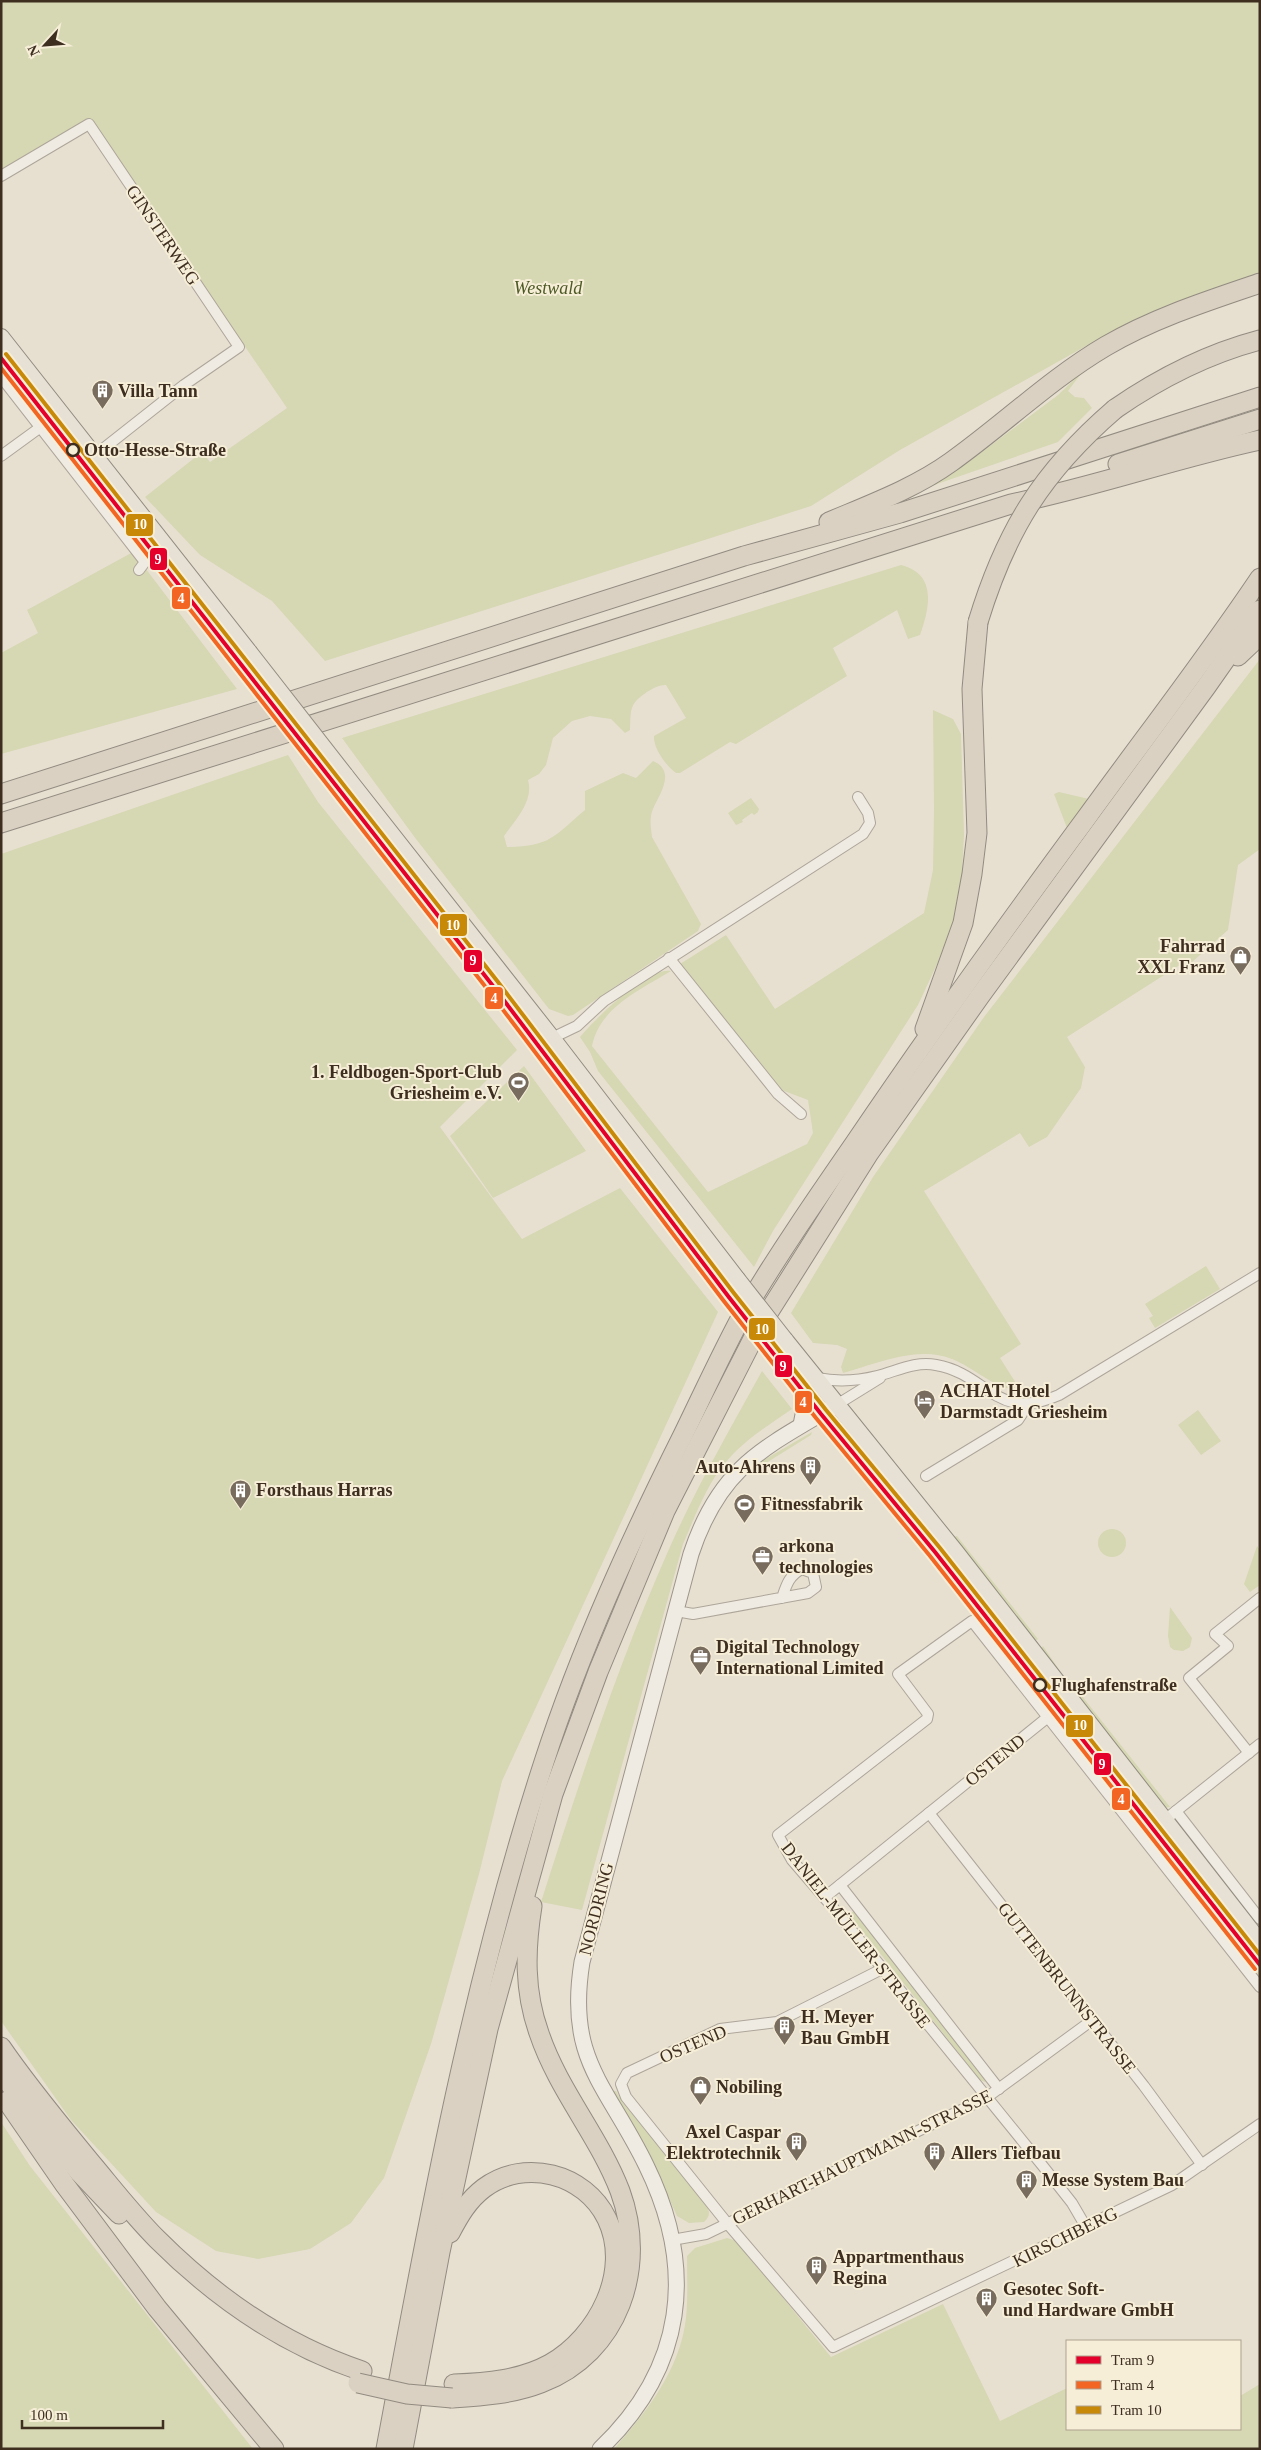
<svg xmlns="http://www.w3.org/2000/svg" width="1261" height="2450" font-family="Georgia,serif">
	<rect width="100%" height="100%" fill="#e7e0d1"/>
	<!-- green -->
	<g fill="#d6d7b3">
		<polygon points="1,1 1260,1 1260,274 1086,346 900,450 811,506 325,661 272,601 200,555 145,497 202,452 210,462 287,408 97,130 73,129 1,170"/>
		<polygon points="1083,371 1068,391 1075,397 1084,398 1092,408 1058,442 917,491 966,464 1058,395"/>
		<polygon points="133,552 237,689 1,754 1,653 38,633 27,610"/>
		<path d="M901 565C937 574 930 607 920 635L908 639 897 610 833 648 847 676 736 744 730 742 680 773H676C666 766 653 748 654 736L686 718 666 685C658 685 654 688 647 692 629 704 631 709 630 730L625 733 611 719 590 716 572 721 553 738 546 765 539 774 528 780C534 801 516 819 504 836L507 847C551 846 553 837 585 810V791L623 773 636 778 653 761C677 771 659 795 653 809 649 818 651 828 652 837L701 924 698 931 573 1015 568 1016 549 1009 416 839 342 738Z"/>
		<path d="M1260 659V849L1238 865 1228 930 1191 963H1183L1067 1037 1085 1067 1081 1088 1047 1137 1029 1147 1020 1133 924 1191 1021 1344 1000 1358 1021 1391C994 1389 975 1368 952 1359 918 1345 876 1364 843 1373L841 1367 847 1349 837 1345 813 1343 791 1313 873 1177 984 1017Z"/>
		<path d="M933 710 953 719 961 734 964 834 962 875 953 921 938 962 918 1005 773 1231 754 1267 598 1071 590 1052 580 1037C594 1020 648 966 671 971 640 990 600 1007 592 1046L708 1192 807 1144 813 1133 808 1100 779 1089 680 964 726 935 775 1009 924 913 933 870 934 809Z"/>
		<polygon points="288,755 318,802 517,1050 440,1127 522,1239 620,1188 718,1312 502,1781 479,1874 431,2044 384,2178 351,2223 310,2249 258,2259 216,2251 156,2212 71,2120 1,2021 1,854"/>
		<polygon points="1059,792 1089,799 1067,828 1054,794"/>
		<polygon points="751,798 759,809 758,812 754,815 752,813 742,820 743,822 736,825 728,813"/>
		<polygon points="524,1066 586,1151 493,1198 450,1136"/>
		<polygon points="1206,1266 1220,1289 1155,1328 1149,1318 1153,1316 1145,1304"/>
		<path d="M762 1371 792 1409C769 1425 744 1440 726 1462 706 1485 695 1517 683 1544L582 1910 541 1902C579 1783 618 1664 669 1549 696 1488 730 1429 762 1371Z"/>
		<polygon points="1198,1410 1221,1441 1201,1455 1178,1425"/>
		<polygon points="812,1432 811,1435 742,1478 757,1464"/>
		<polygon points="849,1435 881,1474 901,1495 1024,1651 1020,1654 928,1538 845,1439"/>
		<circle cx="1112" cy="1543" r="14"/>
		<polygon points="957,1536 1038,1639 1035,1641 953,1537"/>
		<polygon points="1257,1546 1260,1550 1260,1585 1250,1592 1244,1584"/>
		<polygon points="1170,1607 1192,1638 1190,1647 1183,1651 1174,1650 1170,1647 1168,1636"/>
		<polygon points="1043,1646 1064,1677 1066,1676 1170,1807 1164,1808 1041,1648"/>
		<polygon points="1029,1656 1111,1762 1117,1774 1026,1658"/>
		<polygon points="1161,1832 1175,1845 1260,1950 1260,1958"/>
		<polygon points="854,1911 987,2080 985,2082 980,2080 849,1914"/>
		<path d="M611 2091H616L623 2103 705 2203C710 2210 711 2216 704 2222L689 2223 677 2216 650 2156Z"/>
		<polygon points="1,2122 30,2166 253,2449 1,2449"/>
		<path d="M727 2238 737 2241 831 2357 943 2304 1000 2421 1067 2388V2429H1240V2396L1260 2384V2449H614C647 2411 680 2370 686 2318 688 2298 687 2277 687 2256L695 2248Z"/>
	</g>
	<!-- sand -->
	<g fill="#eadcb9">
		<polygon points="776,1352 801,1385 792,1392 770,1363"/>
		<circle cx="833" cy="1434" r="5.5"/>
		<polygon points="845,1439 928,1538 1020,1654 1012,1660 837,1445"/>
		<polygon points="1023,1660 1073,1724 1076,1722 1260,1958 1260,1980 1022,1676 1016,1666"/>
	</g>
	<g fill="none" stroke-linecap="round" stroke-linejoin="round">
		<defs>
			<g id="minor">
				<polyline points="1,176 89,124 239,347 184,385 94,456"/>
				<polyline points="1,377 145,562 139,570"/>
				<polyline points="1,456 60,413"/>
				<polyline points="669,958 778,1094 801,1114"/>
				<polyline points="552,1038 577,1026 604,1001 863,834 870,823 868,813 858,797"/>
				<path d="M817 1378C837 1382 857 1381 877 1376 897 1371 915 1361 936 1365 988 1374 996 1423 1059 1395L1260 1273"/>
				<polyline points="838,1404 880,1378"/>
				<polyline points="926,1476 1018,1420 1022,1414 1022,1404"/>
				<path d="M676 1611 693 1614 808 1593 816 1587 813 1573 802 1569C789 1575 786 1586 782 1598"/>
				<polyline points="1249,1753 1189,1678 1228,1646 1215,1634 1260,1598"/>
				<polyline points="1176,1811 1260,1919"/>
				<polyline points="929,1813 1144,2086 1202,2165"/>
				<polyline points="1171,1815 1260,1744"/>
				<polyline points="840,1885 999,2089"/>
				<polyline points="825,1897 1048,1717"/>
				<polyline points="882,1969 777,2022 720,2029 627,2073 621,2084 626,2097 727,2223 833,2347 1172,2185 1260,2124"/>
				<polyline points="1086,2227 1072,2203 1042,2165 835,1910 792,1860 778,1835 927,1719 928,1714 898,1674 972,1621 1260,1987"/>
				<polyline points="672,2240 706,2234 986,2098 1091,2021"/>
			</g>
			<g id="secondary">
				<path d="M791 1352C804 1381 808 1394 801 1425"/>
				<path d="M600 2449C685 2368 697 2269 646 2165 607 2085 566 2060 582 1962L691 1554C720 1466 764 1448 838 1404"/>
			</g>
			<g id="primary">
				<polyline points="1,337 249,652"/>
				<polyline points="345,775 552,1038 737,1279"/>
				<polyline points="785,1340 955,1551 1260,1942"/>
			</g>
			<g id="motorway">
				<path d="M1115 409C1160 378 1207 354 1260 340"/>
				<polyline points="1118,464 1260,419"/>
				<path d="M829 522C869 505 915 488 951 462 1003 425 1050 379 1106 346 1154 318 1207 301 1260 283"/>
				<polyline points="1238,656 1260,635"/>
				<polyline points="1,794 744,556 900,513 1260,397"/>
				<path d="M1 823 1011 504C1095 487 1176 458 1260 440"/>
				<polyline points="925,1029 963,923 972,874 977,833 972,689 978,622"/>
				<path d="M1 2047C29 2088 61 2126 92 2164 113 2189 134 2216 157 2239 215 2297 284 2345 362 2371"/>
				<polyline points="1,2073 80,2173 119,2214"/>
				<polyline points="7,2101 65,2185 157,2308 274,2449"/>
				<path d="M450 2233C459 2216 468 2200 484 2188 524 2158 585 2173 607 2219 632 2271 598 2337 550 2364 521 2380 486 2383 454 2384"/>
				<path d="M452 2398C483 2396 513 2394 541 2383 619 2353 648 2267 620 2191 599 2136 558 2090 539 2033 524 1991 525 1950 532 1906"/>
				<path d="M386 2449C429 2217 471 1986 544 1762 581 1648 631 1539 684 1433 704 1392 723 1350 745 1310 779 1253 817 1198 855 1143 930 1032 1008 924 1087 817 1145 737 1205 660 1260 578"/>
				<polyline points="403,2449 440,2252 488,2029 553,1794 598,1672 665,1511 758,1329 869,1153 980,996 1206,687 1260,610"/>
			</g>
		</defs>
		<!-- minor casing -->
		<use href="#minor" stroke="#ada599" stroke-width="12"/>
		<!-- secondary casing -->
		<use href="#secondary" stroke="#9c958a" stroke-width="17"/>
		<!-- primary casing -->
		<use href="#primary" stroke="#928b80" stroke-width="18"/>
		<!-- motorway casing -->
		<use href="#motorway" stroke="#928b80" stroke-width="21"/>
		<!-- minor -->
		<use href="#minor" stroke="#efebe3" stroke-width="10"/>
		<!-- secondary -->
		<use href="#secondary" stroke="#efebe3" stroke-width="15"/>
		<!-- primary -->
		<use href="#primary" stroke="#e6e1d4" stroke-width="16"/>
		<!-- motorway -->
		<use href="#motorway" stroke="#dad1c2" stroke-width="19"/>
		<defs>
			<g id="primary-bridge">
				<polyline points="249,652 345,775"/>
				<polyline points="737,1279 785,1340"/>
			</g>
			<g id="motorway-bridge">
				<path d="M978 622C1006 530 1042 472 1115 409"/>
				<polyline points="358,2383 407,2394 452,2398"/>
			</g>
		</defs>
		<!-- primary-bridge casing -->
		<use href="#primary-bridge" stroke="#928b80" stroke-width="18" stroke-linecap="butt"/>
		<!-- motorway-bridge casing -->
		<use href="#motorway-bridge" stroke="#928b80" stroke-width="21" stroke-linecap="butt"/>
		<!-- primary-bridge -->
		<use href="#primary-bridge" stroke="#e6e1d4" stroke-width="16"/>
		<!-- motorway-bridge -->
		<use href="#motorway-bridge" stroke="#dad1c2" stroke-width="19"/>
		<defs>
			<polyline id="tram-1" points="1,358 493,986 728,1296 821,1414 935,1552 1260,1965"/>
			<polyline id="tram-2" points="1,368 488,990 723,1300 816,1418 930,1556 1255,1969"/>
			<polyline id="tram-3" points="6,354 498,982 733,1292 826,1410 940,1548 1260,1955"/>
		</defs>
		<!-- tram-1 casing -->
		<use href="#tram-1" stroke="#f7eed8" stroke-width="8"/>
		<!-- tram-2 casing -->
		<use href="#tram-2" stroke="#f7eed8" stroke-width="8"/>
		<!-- tram-3 casing -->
		<use href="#tram-3" stroke="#f7eed8" stroke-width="8"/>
		<!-- tram-1 -->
		<use href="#tram-1" stroke="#e4002b" stroke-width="4"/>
		<!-- tram-2 -->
		<use href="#tram-2" stroke="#f26522" stroke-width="4"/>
		<!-- tram-3 -->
		<use href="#tram-3" stroke="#c88808" stroke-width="4"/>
	</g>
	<!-- icons -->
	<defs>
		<symbol id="building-pin" viewBox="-11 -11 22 30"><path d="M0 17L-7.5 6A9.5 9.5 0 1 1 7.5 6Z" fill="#786c5e" stroke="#f7eed8"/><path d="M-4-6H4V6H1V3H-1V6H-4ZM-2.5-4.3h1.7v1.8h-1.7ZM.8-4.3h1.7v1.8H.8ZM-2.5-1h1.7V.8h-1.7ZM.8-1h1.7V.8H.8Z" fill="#fff"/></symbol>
		<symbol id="shop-pin" viewBox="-11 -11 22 30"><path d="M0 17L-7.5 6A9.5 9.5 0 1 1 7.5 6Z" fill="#786c5e" stroke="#f7eed8"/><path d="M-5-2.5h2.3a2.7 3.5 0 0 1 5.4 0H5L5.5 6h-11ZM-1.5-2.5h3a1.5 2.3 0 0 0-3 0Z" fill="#fff"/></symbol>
		<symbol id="stadium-pin" viewBox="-11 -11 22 30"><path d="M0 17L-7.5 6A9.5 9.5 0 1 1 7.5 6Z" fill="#786c5e" stroke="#f7eed8"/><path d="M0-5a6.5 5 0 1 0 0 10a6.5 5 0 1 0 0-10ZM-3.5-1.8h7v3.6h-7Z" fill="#fff"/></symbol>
		<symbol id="hotel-pin" viewBox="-11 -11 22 30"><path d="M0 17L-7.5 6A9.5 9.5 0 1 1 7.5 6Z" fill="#786c5e" stroke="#f7eed8"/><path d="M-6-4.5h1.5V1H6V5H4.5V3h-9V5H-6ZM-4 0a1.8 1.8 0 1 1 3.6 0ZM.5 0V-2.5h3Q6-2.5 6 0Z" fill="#fff"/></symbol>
		<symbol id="office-pin" viewBox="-11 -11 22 30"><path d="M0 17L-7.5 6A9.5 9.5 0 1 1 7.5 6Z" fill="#786c5e" stroke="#f7eed8"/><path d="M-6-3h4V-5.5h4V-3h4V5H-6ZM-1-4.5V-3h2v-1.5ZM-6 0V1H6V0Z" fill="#fff"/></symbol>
	</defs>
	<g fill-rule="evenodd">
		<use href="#building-pin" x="90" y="378" width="25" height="34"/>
		<use href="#shop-pin" x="1228" y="944" width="25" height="34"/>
		<use href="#stadium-pin" x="506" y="1070" width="25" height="34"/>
		<use href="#hotel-pin" x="912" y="1388" width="25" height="34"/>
		<use href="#building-pin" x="798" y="1454" width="25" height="34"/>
		<use href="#building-pin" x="228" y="1478" width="25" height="34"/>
		<use href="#stadium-pin" x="732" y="1492" width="25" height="34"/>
		<use href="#office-pin" x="750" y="1544" width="25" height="34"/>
		<use href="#office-pin" x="688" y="1644" width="25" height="34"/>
		<use href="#building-pin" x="772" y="2014" width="25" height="34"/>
		<use href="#shop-pin" x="688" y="2074" width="25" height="34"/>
		<use href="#building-pin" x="784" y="2130" width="25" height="34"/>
		<use href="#building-pin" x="922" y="2140" width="25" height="34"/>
		<use href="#building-pin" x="1014" y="2168" width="25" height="34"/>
		<use href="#building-pin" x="804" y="2254" width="25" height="34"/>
		<use href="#building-pin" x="974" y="2286" width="25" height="34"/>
	</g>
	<!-- markers -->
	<g fill="#f7eed8" stroke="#3d2e20" stroke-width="2.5">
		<circle cx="73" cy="450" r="6"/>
		<circle cx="1040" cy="1685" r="6"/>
	</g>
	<g text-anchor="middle" stroke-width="4" stroke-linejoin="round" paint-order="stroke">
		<!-- street labels -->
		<g font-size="18" fill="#3d2e20" stroke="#f7eed8">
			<text transform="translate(163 235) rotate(56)" y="6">GINSTERWEG</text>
			<text transform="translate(995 1760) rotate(-39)" y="6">OSTEND</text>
			<text transform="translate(596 1909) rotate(-76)" y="6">NORDRING</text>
			<text transform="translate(856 1935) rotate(52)" y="6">DANIEL-MÜLLER-STRASSE</text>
			<text transform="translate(1067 1988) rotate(52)" y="6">GUTTENBRUNNSTRASSE</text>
			<text transform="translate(693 2044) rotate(-23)" y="6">OSTEND</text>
			<text transform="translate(862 2157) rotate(-26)" y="6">GERHART-HAUPTMANN-STRASSE</text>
			<text transform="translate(1065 2237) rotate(-26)" y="6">KIRSCHBERG</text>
		</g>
		<!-- park labels -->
		<g font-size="18" font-style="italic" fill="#4d5a26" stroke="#f7eed8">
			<text x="548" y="294">Westwald</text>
		</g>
		<!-- poi labels -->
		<g font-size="18" font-weight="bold" fill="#3d2e20" stroke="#f7eed8" text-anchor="start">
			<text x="118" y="397">Villa Tann</text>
			<text x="1225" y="952" text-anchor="end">Fahrrad<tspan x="1225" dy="21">XXL Franz</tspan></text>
			<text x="502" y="1078" text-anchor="end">1. Feldbogen-Sport-Club<tspan x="502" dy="21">Griesheim e.V.</tspan></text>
			<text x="940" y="1397">ACHAT Hotel<tspan x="940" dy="21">Darmstadt Griesheim</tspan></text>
			<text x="795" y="1473" text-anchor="end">Auto-Ahrens</text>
			<text x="256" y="1496">Forsthaus Harras</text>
			<text x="761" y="1510">Fitnessfabrik</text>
			<text x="779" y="1552">arkona<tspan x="779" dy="21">technologies</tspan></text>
			<text x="716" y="1653">Digital Technology<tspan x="716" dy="21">International Limited</tspan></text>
			<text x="801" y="2023">H. Meyer<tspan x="801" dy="21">Bau GmbH</tspan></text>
			<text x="716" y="2093">Nobiling</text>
			<text x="781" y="2138" text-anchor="end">Axel Caspar<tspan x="781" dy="21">Elektrotechnik</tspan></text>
			<text x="951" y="2159">Allers Tiefbau</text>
			<text x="1042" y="2186">Messe System Bau</text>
			<text x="833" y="2263">Appartmenthaus<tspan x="833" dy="21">Regina</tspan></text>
			<text x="1003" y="2295">Gesotec Soft-<tspan x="1003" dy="21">und Hardware GmbH</tspan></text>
		</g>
		<!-- stop labels -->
		<g font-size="18" font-weight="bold" fill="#3d2e20" stroke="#f7eed8" text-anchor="start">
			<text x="84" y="456">Otto-Hesse-Straße</text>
			<text x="1051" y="1691">Flughafenstraße</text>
		</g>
	</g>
	<g stroke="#f7eed8" stroke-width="2">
		<rect x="125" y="513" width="29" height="24" rx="5" fill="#c88808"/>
		<rect x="149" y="547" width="19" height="24" rx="5" fill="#e4002b"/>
		<rect x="171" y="586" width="20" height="24" rx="5" fill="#f26522"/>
		<rect x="439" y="913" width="29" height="24" rx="5" fill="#c88808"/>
		<rect x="463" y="949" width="20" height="24" rx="5" fill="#e4002b"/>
		<rect x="484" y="986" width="20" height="24" rx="5" fill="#f26522"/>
		<rect x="748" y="1317" width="28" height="24" rx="5" fill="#c88808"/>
		<rect x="774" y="1354" width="19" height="24" rx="5" fill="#e4002b"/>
		<rect x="794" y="1390" width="19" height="24" rx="5" fill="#f26522"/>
		<rect x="1065" y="1714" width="29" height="24" rx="5" fill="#c88808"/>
		<rect x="1093" y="1752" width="19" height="24" rx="5" fill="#e4002b"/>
		<rect x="1111" y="1787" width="20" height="24" rx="5" fill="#f26522"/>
	</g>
	<g font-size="14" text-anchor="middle" font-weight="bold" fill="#fff">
		<text x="140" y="529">10</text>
		<text x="158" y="564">9</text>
		<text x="181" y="603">4</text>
		<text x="453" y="930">10</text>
		<text x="473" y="965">9</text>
		<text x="494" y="1003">4</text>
		<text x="762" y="1334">10</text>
		<text x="783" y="1371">9</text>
		<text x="803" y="1407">4</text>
		<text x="1080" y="1730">10</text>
		<text x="1102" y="1769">9</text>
		<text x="1121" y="1804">4</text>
	</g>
	<!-- border -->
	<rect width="1261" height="2450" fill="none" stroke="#3d2e20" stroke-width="5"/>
	<!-- legend -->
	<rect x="1066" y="2340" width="175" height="90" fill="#f7eed8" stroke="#ada18e"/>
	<rect x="1076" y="2356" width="25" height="8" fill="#e4002b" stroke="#ada18e"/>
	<text x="1111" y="2365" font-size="15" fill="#3d2e20">Tram 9</text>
	<rect x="1076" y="2381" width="25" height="8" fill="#f26522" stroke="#ada18e"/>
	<text x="1111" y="2390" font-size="15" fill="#3d2e20">Tram 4</text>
	<rect x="1076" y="2406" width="25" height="8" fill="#c88808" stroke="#ada18e"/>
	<text x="1111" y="2415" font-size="15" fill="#3d2e20">Tram 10</text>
	<!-- north arrow -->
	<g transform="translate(45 45) rotate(244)" stroke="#f7eed8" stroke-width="4" paint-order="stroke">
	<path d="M0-4L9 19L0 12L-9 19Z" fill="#3d2e20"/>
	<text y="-8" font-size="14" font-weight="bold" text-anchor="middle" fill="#3d2e20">N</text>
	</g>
	<!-- scale -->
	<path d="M22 2420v8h141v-8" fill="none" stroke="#3d2e20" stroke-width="2.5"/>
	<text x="30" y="2420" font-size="15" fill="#3d2e20" stroke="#f7eed8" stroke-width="4" paint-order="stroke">100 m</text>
</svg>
